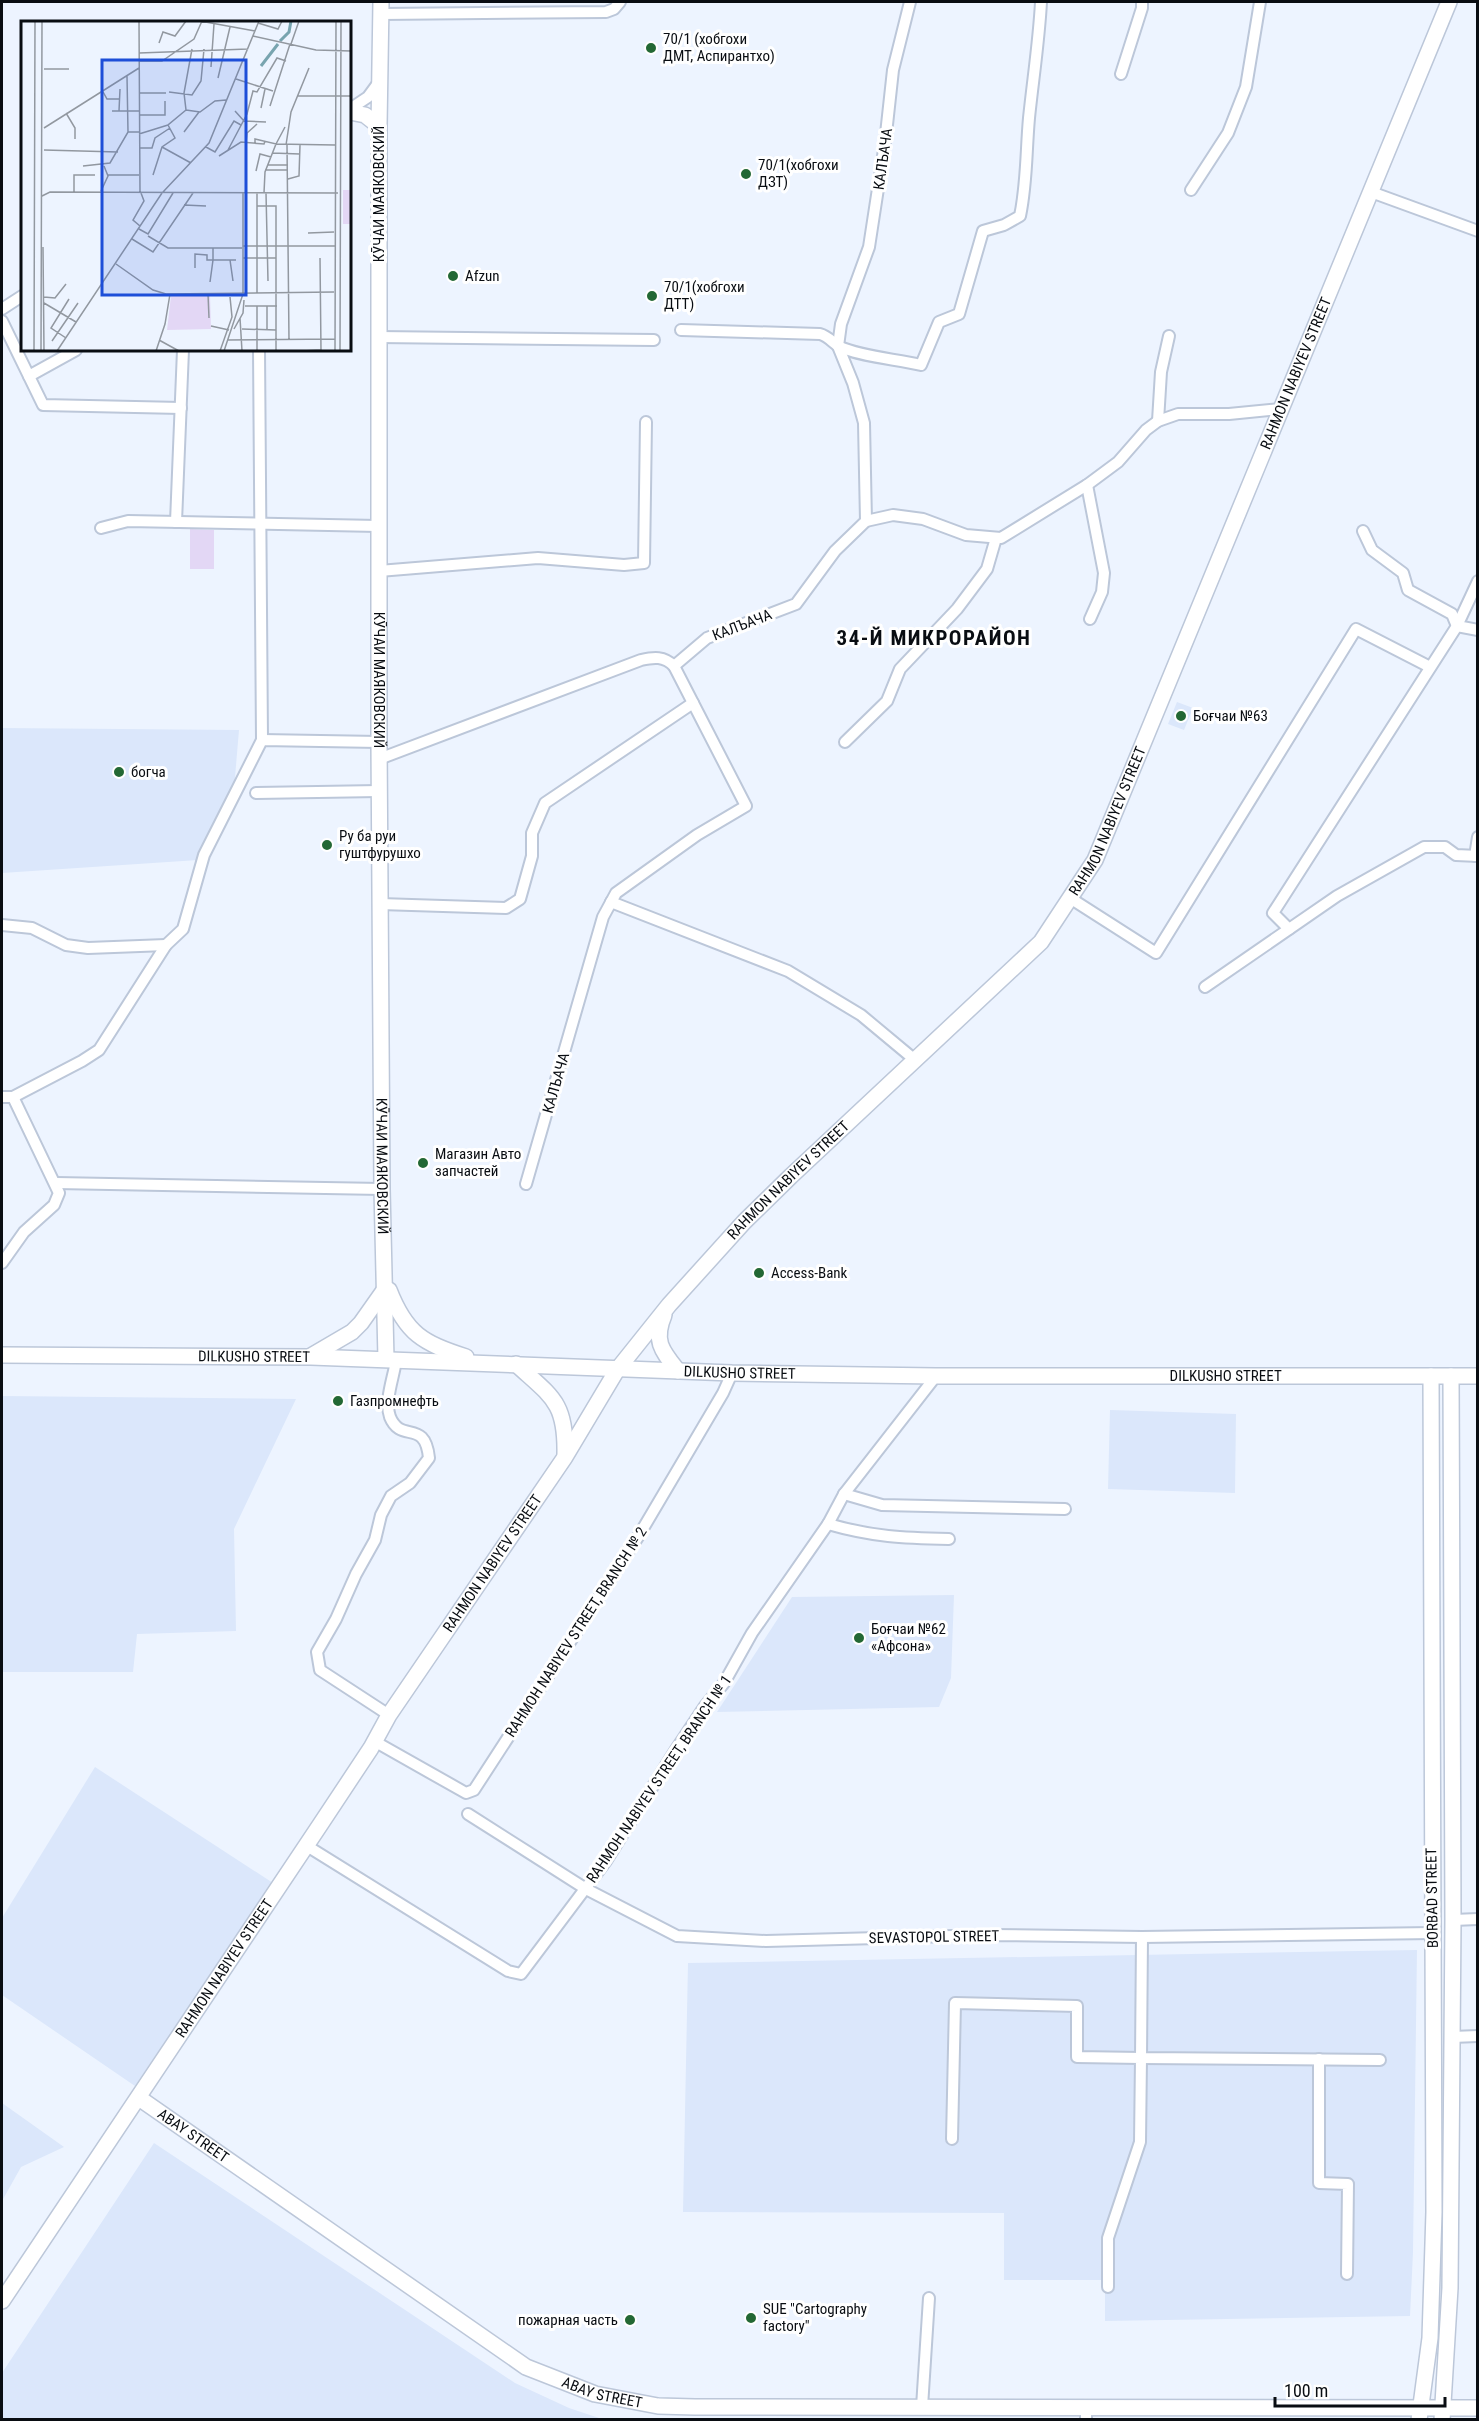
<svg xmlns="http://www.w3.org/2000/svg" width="1479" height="2421" font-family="'Roboto Condensed',sans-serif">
	<rect width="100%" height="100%" fill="#edf4ff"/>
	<!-- built -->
	<g fill="#dbe7fb">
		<polygon points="1177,702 1193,708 1184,730 1168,724"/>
		<polygon points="2,728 239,730 232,813 198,860 2,873"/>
		<polygon points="2,1396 296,1399 234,1529 236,1631 137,1634 133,1672 2,1672"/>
		<polygon points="1110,1410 1236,1414 1235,1493 1108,1489"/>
		<polygon points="954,1595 951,1678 939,1707 717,1712 792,1597"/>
		<polygon points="95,1767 273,1883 135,2086 2,1995 2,1918"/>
		<polygon points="1417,1950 1413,2252 1410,2316 1105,2321 1105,2280 1004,2280 1004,2213 683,2212 688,1963"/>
		<polygon points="2,2103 64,2147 21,2167 2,2201"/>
		<polygon points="154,2143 515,2383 569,2408 602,2419 2,2419 2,2373"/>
	</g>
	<!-- green -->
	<polygon fill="#e3d7f5" points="190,529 214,530 214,569 190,569"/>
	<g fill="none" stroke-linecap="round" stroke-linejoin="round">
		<defs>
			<g id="street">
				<polyline points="381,14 606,12 614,9 620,2"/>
				<polyline points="1121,74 1142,8 1142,2"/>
				<polyline points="350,109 368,97 379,82"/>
				<polyline points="1191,190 1228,133 1246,87 1260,2"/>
				<polyline points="1371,192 1478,231"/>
				<polyline points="2,309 22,296"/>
				<polyline points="2,321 43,405 181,408"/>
				<path d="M681 330 820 334C828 336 833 343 840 347 863 357 896 359 921 365L939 322 959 314 983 231 1004 225 1020 216C1027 183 1026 151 1029 118 1033 79 1039 41 1041 2"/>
				<polyline points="378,337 654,340"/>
				<polyline points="259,350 262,740"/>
				<polyline points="29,376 76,350"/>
				<polyline points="1158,421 1161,372 1169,336"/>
				<polyline points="1087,485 1104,573 1102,592 1090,619"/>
				<polyline points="866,521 893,515 923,519 966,535 1001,538 1087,485 1118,462 1146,430 1158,421 1178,414 1229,414 1280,409"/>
				<polyline points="176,522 183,350"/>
				<polyline points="101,528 128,521 378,526"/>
				<polyline points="1363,531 1372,550 1403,573 1408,590 1452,614 1457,626 1478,630"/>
				<polyline points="379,571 538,558 624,565 644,563 646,422"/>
				<polyline points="845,742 887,701 900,669 957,609 987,569 996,538"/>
				<path d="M379 759 641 660C654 657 664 656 674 666"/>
				<polyline points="256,793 379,791"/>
				<polyline points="1475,856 1478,837"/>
				<polyline points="1070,898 1156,953 1356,629 1430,667"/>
				<polyline points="611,902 788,971 861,1015 915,1060"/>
				<polyline points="380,904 506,908 520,899 532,856 532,833 545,803 693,703"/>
				<polyline points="2,925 32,928 66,945 88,948 166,945"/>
				<polyline points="1289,929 1273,913 1457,626 1478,581"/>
				<polyline points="1205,987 1337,896 1424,847 1445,847 1456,855 1478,856"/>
				<polyline points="2,1097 13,1097 82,1061 99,1050 166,945 183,929 204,855 262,740 379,742"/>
				<polyline points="56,1183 382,1189"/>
				<polyline points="526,1184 603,917 616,893 697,835 746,806 674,666 707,638 796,604 835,551 866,521 864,423 853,383 838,346 841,324 869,247 885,143 893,70 910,2"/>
				<polyline points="2,1263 24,1232 54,1205 59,1193 13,1097"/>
				<polyline points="844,1494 882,1505 1065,1509"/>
				<path d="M828 1524C873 1537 903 1538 949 1539"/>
				<path d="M389 1715 320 1670 317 1652 336 1619 356 1574 375 1540 381 1515 391 1496 410 1483 429 1458C425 1418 401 1444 390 1417 384 1400 394 1377 396 1360"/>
				<polyline points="374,1741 466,1793 474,1790 638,1537 723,1393 732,1373"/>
				<polyline points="468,1814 586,1889 677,1936 766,1941 990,1935 1142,1937 1433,1933"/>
				<polyline points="307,1846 508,1971 521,1974 606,1861 675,1751 705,1706 724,1683 752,1633 828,1524 844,1494 936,1376"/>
				<polyline points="1453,1920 1478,1919"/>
				<polyline points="1142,1937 1141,2058 1380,2060"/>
				<polyline points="1452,2037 1478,2036"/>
				<polyline points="1319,2059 1319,2183 1348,2184 1347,2274"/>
				<polyline points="952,2139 955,2003 1077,2006 1077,2057 1141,2058 1140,2142 1108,2238 1108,2287"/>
				<polyline points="922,2407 929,2298"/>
				<polyline points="1086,2420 1086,2407"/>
			</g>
			<g id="secondary">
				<path id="s1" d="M381 2 379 126V742L382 1189 386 1359"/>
				<polyline points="350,112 365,115 379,126"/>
				<path d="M389 1290C406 1334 423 1343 466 1357"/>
				<path d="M664 1315C653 1341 662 1351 678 1371"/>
				<path id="s2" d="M2 1355 311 1357 732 1373 936 1376H1478"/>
				<polyline points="311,1356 352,1332 361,1323 385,1289"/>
				<path d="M516 1364C552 1397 566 1402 565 1454"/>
				<path id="s3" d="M139 2098 526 2367 595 2394 658 2406 695 2407 1478 2408"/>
				<path id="s4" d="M2 2301 320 1825 371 1748 389 1715 565 1457 617 1370 669 1305 744 1222 791 1176 1041 942 1095 860 1449 2"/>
				<polyline points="1419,2420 1430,2338 1434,2212 1431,1376"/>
				<polyline points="1442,2420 1450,2288 1453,1920 1451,1376"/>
			</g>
		</defs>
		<!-- street casing -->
		<use href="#street" stroke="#bcc7d9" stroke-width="14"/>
		<!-- secondary casing -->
		<use href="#secondary" stroke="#bcc7d9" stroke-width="18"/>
		<!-- street -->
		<use href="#street" stroke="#fff" stroke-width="10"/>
		<!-- secondary -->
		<use href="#secondary" stroke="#fff" stroke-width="15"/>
	</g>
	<!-- markers -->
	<g fill="#236834" stroke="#fff" stroke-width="2">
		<circle cx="651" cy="48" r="6"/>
		<circle cx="746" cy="174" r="6"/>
		<circle cx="453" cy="276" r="6"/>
		<circle cx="652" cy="296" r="6"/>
		<circle cx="1181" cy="716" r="6"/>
		<circle cx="119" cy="772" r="6"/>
		<circle cx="327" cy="845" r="6"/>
		<circle cx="423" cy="1163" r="6"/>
		<circle cx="759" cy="1273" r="6"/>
		<circle cx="338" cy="1401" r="6"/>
		<circle cx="859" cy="1638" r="6"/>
		<circle cx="751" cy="2318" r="6"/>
		<circle cx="630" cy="2320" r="6"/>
	</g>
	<g text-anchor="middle" stroke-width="6" stroke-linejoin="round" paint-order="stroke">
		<!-- poi labels -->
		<g font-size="15" fill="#090d12" stroke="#fff" text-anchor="start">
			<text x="663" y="44">70/1 (хобгохи<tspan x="663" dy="17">ДМТ, Аспирантхо)</tspan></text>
			<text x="758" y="170">70/1(хобгохи<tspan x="758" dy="17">ДЗТ)</tspan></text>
			<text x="465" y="281">Afzun</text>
			<text x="664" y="292">70/1(хобгохи<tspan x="664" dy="17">ДТТ)</tspan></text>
			<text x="1193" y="721">Боғчаи №63</text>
			<text x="131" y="777">богча</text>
			<text x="339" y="841">Ру ба руи<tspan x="339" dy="17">гуштфурушхо</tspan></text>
			<text x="435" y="1159">Магазин Авто<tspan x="435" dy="17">запчастей</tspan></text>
			<text x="771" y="1278">Access-Bank</text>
			<text x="350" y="1406">Газпромнефть</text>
			<text x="871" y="1634">Боғчаи №62<tspan x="871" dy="17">«Афсона»</tspan></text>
			<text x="763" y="2314">SUE "Cartography<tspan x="763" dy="17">factory"</tspan></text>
			<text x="618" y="2325" text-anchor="end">пожарная часть</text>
		</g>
		<!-- street labels -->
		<g font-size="15" fill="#090d12" stroke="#fff">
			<text transform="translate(883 159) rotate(-82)" y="5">КАЛЪАЧА</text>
			<text transform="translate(379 194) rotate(-90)" y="5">КӮЧАИ МАЯКОВСКИЙ</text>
			<text dy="5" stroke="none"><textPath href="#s4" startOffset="2344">RAHMON NABIYEV STREET</textPath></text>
			<text transform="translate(742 625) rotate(-21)" y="5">КАЛЪАЧА</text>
			<text dy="5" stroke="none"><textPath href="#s1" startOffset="678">КӮЧАИ МАЯКОВСКИЙ</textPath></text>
			<text dy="5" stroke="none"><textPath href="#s4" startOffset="1858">RAHMON NABIYEV STREET</textPath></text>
			<text transform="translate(556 1083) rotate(-74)" y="5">КАЛЪАЧА</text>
			<text dy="5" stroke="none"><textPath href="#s1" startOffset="1164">КӮЧАИ МАЯКОВСКИЙ</textPath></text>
			<text dy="5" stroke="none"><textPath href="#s4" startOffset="1372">RAHMON NABIYEV STREET</textPath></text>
			<text dy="5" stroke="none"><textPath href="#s2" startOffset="252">DILKUSHO STREET</textPath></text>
			<text dy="5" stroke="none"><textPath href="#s2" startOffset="738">DILKUSHO STREET</textPath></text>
			<text dy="5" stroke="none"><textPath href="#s2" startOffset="1224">DILKUSHO STREET</textPath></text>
			<text dy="5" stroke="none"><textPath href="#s4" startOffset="886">RAHMON NABIYEV STREET</textPath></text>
			<text transform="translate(576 1632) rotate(-57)" y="5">RAHMOH NABIYEV STREET, BRANCH № 2</text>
			<text transform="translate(659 1779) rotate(-56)" y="5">RAHMOH NABIYEV STREET, BRANCH № 1</text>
			<text transform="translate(1432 1898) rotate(-91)" y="5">BORBAD STREET</text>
			<text transform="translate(934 1937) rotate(-1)" y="5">SEVASTOPOL STREET</text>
			<text dy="5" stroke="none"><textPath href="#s4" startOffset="400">RAHMON NABIYEV STREET</textPath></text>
			<text dy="5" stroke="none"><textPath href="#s3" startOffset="66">ABAY STREET</textPath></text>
			<text dy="5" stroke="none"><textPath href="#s3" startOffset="552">ABAY STREET</textPath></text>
		</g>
		<!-- district labels -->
		<g font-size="21" font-weight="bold" letter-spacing="1.5" fill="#090d12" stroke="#fff">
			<text x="934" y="645">34-Й МИКРОРАЙОН</text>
		</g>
	</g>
	<!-- overview -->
	<g transform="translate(21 21)">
		<rect width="330" height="330" fill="#edf4ff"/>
		<path d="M322 169H330V203H322ZM189 274 190 308 146 309 150 275Z" fill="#e3d7f5"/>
		<path fill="none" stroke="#78a4af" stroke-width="3" d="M259 20 268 11 270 0M240 45 257 23"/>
		<path fill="none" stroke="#9298a0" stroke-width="1.5" d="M118 0 119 171M179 0 234 10M237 2 257 8 261 0M232 15 295 29 330 30M138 22 142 11 154 15 165 0M270 23 278 0M118 32 227 28M118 40H141L173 18 181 0M190 46 193 3M23 48H48M106 55 107 111M197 57 209 6M215 58 252 70M81 69 86 78H99M148 71 171 74 180 60 183 28M118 72H145M277 75H330M249 85 269 23M240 87 244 68M165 89 179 91 194 80 205 79M91 90H118M98 90 99 68M214 90 223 100 245 101M45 92 54 107V118M118 94H144V80M23 107 118 47M163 111 178 91M118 113 147 104M225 122 226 112 236 103M234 123V118L255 123 264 106M265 124 270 91 288 47M266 124 268 319M141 126 170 142M185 126 194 131 213 100 220 104M118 127H131L134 117 149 107M23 129 97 131M207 129 226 93 232 70 236 71 256 37 265 40M251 132 279 133M198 135 220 121 243 123 244 120M247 144H267M62 145 89 142 107 111H118M244 149H267M235 150 239 133 250 136M87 154H118M132 154 141 126 154 117 147 104 165 89 163 72 171 28M267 158 278 155 279 124M80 170 87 155 83 145M53 171V154H74M142 171 188 122 238 0M236 172V272M243 172 244 151 255 123 314 124M245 172 247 260M21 175 29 171 317 172M163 184 185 185M236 185H255V330M119 205 112 199 123 180 120 172M118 208 127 213 152 172M287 212 313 211M127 215 147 227H221M111 218 132 231 172 172M222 225H315M22 226 23 330M192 227V239H215M222 237H255M299 237 300 330M209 239 212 260M95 243 132 269 145 273 313 271M174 247V233L186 234V239H192L189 261M187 273 188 297M23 276 34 277 45 263M23 282 55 301M224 285H256M219 297 221 330M190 305 208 309M213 308 222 292 223 279M221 308 255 309M246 309V285M45 317 30 307 48 278M138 319 158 330M206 319 314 318M31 320 57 282M13 330 14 0M20 330 21 0M36 330 141 172M135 330 144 303 149 273M199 330 211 296 209 276M203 330 222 273V172M236 330V285M281 330 300 329M314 330 315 0M319 330 320 0"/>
		<path fill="#1d4ed8" fill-opacity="0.15" stroke="#1d4ed8" stroke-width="3" d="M81 39H225V274H81Z"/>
		<rect width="330" height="330" fill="none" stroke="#090d12" stroke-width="3"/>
	</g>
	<!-- border -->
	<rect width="1479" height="2421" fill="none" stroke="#090d12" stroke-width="6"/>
	<!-- scale -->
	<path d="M1275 2397v9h170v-9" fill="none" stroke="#090d12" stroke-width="3"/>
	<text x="1284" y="2397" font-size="18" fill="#090d12" stroke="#ffffff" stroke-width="4.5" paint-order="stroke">100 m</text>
</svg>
